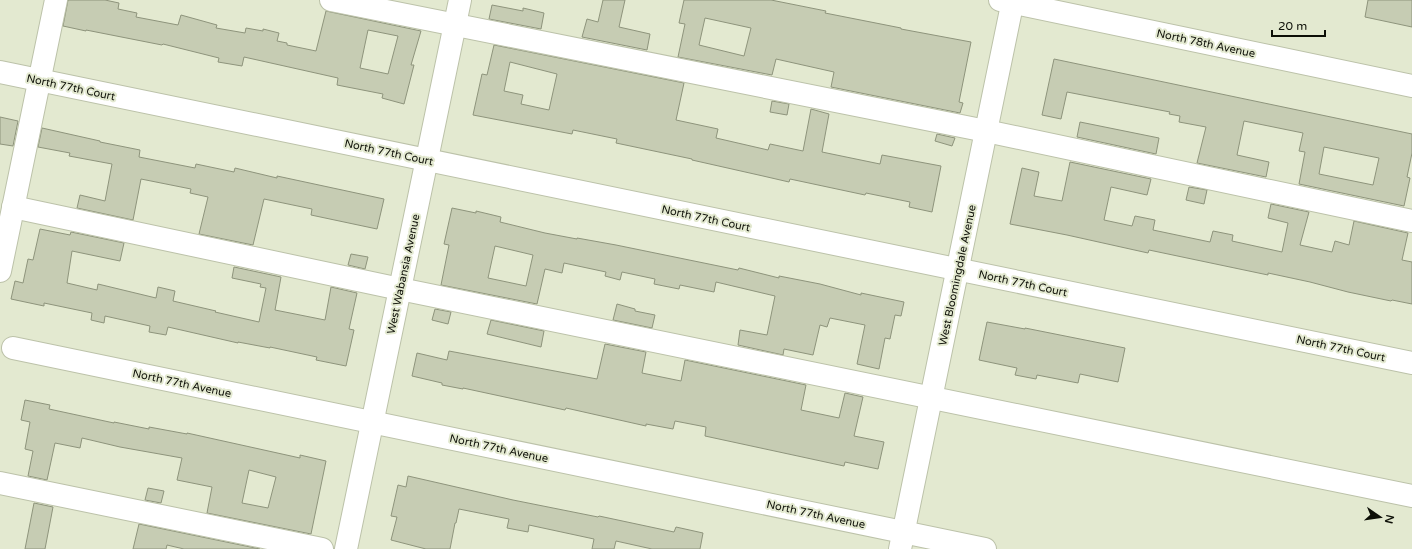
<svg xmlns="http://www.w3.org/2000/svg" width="1412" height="549" font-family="'Varela Round',sans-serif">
	<rect width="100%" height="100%" fill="#e3e9d0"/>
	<!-- building -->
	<g fill="#c6ccb3" stroke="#8e947c" fill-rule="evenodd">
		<path d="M68 0H105L119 3 118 9 137 13 136 17 178 25 181 15 217 25 216 28 245 33 246 28 263 31V29L279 33 277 41 287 43V45L316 51 326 11 421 31 411 65H414L404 104 382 98 383 94 337 85 338 78 244 57 242 66 218 62 219 58 163 44 162 45 86 30V31L63 26ZM368 30 398 36 388 74 360 68Z"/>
		<polygon points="603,0 625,0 619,27 650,34 647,50 582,37 587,19 598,22"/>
		<path d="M684 0H771L826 11 825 13 901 28V29L971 42 959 102 963 103 960 113 831 87 834 72 776 59 772 75 678 57 685 24 679 23ZM705 18 751 28 744 56 699 45Z"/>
		<polygon points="1368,0 1412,0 1412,27 1365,17"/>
		<polygon points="492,5 523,11 523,8 544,13 541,29 489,19"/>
		<path d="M494 45 684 83 676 120 718 129 716 138 768 150 770 144 803 151 811 109 829 114 822 152 880 164 882 155 941 166 932 212 909 207 910 202 866 193 865 195 790 179 789 182 763 176 692 160V159L616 143 617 139 573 130 572 134 473 115 482 74 487 75ZM510 62 557 74 549 110 521 104 523 95 504 91Z"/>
		<path d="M1054 59 1412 134V153L1407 177 1410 178 1404 206 1299 184 1305 152 1299 151 1303 133 1244 121 1237 155 1269 162 1266 177 1197 163 1206 127 1179 122 1180 116 1169 114 1170 112 1067 92 1061 119 1042 115ZM1324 147 1379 158 1373 185 1319 174Z"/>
		<polygon points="772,101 789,104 787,115 770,112"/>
		<polygon points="0,117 18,121 13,146 0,144"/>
		<polygon points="1080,122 1159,138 1156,154 1077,137"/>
		<polygon points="42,128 100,141 100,142 140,150 139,157 195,168 196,164 234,172 235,168 277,178 277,176 384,199 377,229 311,215 312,209 264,199 253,245 199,234 208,197 190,193 191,189 141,179 133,220 77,208 80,195 105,201 112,164 69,156 70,153 38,147"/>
		<polygon points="937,134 955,138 952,146 935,141"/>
		<polygon points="1070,162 1151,179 1147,195 1111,187 1104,220 1132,226 1135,216 1155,220 1153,230 1210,242 1213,231 1233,235 1232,241 1282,252 1288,223 1268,218 1271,204 1309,212 1300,245 1332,252 1335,241 1349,245 1354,221 1408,233 1402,260 1412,262 1412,304 1392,300 1391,301 1348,292 1310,282 1268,273 1268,275 1149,250 1148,253 1067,235 1010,224 1022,168 1039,172 1034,196 1062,201"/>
		<polygon points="1189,187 1207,190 1204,204 1186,200"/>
		<path d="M452 208 476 213V211L501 217 500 222 545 233 577 239V238L616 245 738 270 739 268 779 278V276L820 284 861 295V293L904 302 901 316 895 315 890 339 885 338 879 369 857 364 865 325 830 318 827 327 820 325 813 355 784 349 783 355 738 345 740 330 767 335 775 296 716 282 714 292 680 285 679 289 654 284 655 279 622 272 620 280 605 276 606 272 564 263 562 273 545 269 537 304 441 285 449 245 444 244ZM495 246 533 255 526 286 488 278Z"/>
		<polygon points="40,229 70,235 71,232 124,243 120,261 72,251 67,283 97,290 98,284 156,298 158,287 175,291 173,301 216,311 215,312 259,322 266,288 260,287 261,284 232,278 234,267 281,277 275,310 325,320 331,287 357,293 349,329 354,330 346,366 316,360 317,357 270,347 270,348 238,342 238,343 168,327 166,335 149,332 150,326 105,316 104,323 91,320 92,313 44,303 44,306 11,299 15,281 23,283 28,259 33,260"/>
		<polygon points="351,254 368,257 365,269 348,265"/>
		<polygon points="617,304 635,309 635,311 655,315 652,328 613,320"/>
		<polygon points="435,309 451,312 448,324 432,320"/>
		<polygon points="491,320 544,331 541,347 487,334"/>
		<polygon points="987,322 1025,329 1025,328 1125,348 1118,382 1080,374 1078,383 1037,375 1036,379 1015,375 1017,368 979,360"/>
		<polygon points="605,344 646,352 642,373 681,381 685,360 806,385 801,410 839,418 845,393 863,397 854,436 884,442 878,469 845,462 844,466 705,436 706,427 675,421 673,429 646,424 646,426 566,408 565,410 463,388 463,389 442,385 442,383 412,376 417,353 447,360 449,351 597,379"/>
		<path d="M25 400 50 405 49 409 114 423V422L149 429V427L187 434V433L300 458V455L326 461 311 534 207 513 212 487 177 480 182 458 120 447 82 438 80 448 55 443 47 480 28 476 33 451 25 449 30 422 21 420ZM249 470 276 477 268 508 242 503Z"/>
		<polygon points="408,476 513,500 598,517 599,516 674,532 676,527 703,533 700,549 652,549 616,541 614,549 592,549 594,539 529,525 528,532 507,528 509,519 459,509 456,523 455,523 450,549 426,549 391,540 397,517 391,516 398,485 406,487"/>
		<polygon points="148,488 164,491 161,503 145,500"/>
		<polygon points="34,503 53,507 45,549 25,549"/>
		<polygon points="139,524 260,549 184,549 167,545 166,549 133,549"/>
	</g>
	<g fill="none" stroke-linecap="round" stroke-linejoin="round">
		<defs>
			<g id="minor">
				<polyline points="331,0 986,131 1412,221"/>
				<polyline points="1000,0 1412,86"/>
				<polyline points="0,72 1412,363"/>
				<polyline points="13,207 400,289 1412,496"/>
				<polyline points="0,271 56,0"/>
				<polyline points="13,348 985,549"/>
				<polyline points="0,483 322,549"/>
				<polyline points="346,549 460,0"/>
				<polyline points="900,549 1013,0"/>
			</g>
		</defs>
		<!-- minor casing -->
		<use href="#minor" stroke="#bcc2a9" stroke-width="24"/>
		<!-- minor -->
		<use href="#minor" stroke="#fff" stroke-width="22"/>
	</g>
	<g text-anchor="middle" stroke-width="4" stroke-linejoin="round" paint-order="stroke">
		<!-- street labels -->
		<g font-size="11" fill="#0d0f07" stroke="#e3e9d0">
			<text transform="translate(1206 43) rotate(12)" y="4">North 78th Avenue</text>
			<text transform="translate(71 87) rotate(12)" y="4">North 77th Court</text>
			<text transform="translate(389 152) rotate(12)" y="4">North 77th Court</text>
			<text transform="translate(706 218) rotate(12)" y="4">North 77th Court</text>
			<text transform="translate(403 274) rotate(-78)" y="4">West Wabansia Avenue</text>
			<text transform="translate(957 275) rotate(-78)" y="4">West Bloomingdale Avenue</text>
			<text transform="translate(1023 283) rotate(12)" y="4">North 77th Court</text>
			<text transform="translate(1341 348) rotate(12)" y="4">North 77th Court</text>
			<text transform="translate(182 383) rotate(12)" y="4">North 77th Avenue</text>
			<text transform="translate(499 448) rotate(12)" y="4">North 77th Avenue</text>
			<text transform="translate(816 514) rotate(12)" y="4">North 77th Avenue</text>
		</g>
	</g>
	<!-- north arrow -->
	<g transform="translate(1380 517) rotate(103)" stroke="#e3e9d0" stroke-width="3" paint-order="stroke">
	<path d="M0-3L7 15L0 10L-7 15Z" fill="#0d0f07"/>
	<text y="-6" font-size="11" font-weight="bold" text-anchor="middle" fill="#0d0f07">N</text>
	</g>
	<!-- scale -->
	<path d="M1272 30v6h53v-6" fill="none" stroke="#0d0f07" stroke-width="2"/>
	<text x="1278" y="30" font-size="12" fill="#0d0f07" stroke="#e3e9d0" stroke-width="3" paint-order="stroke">20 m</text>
</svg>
